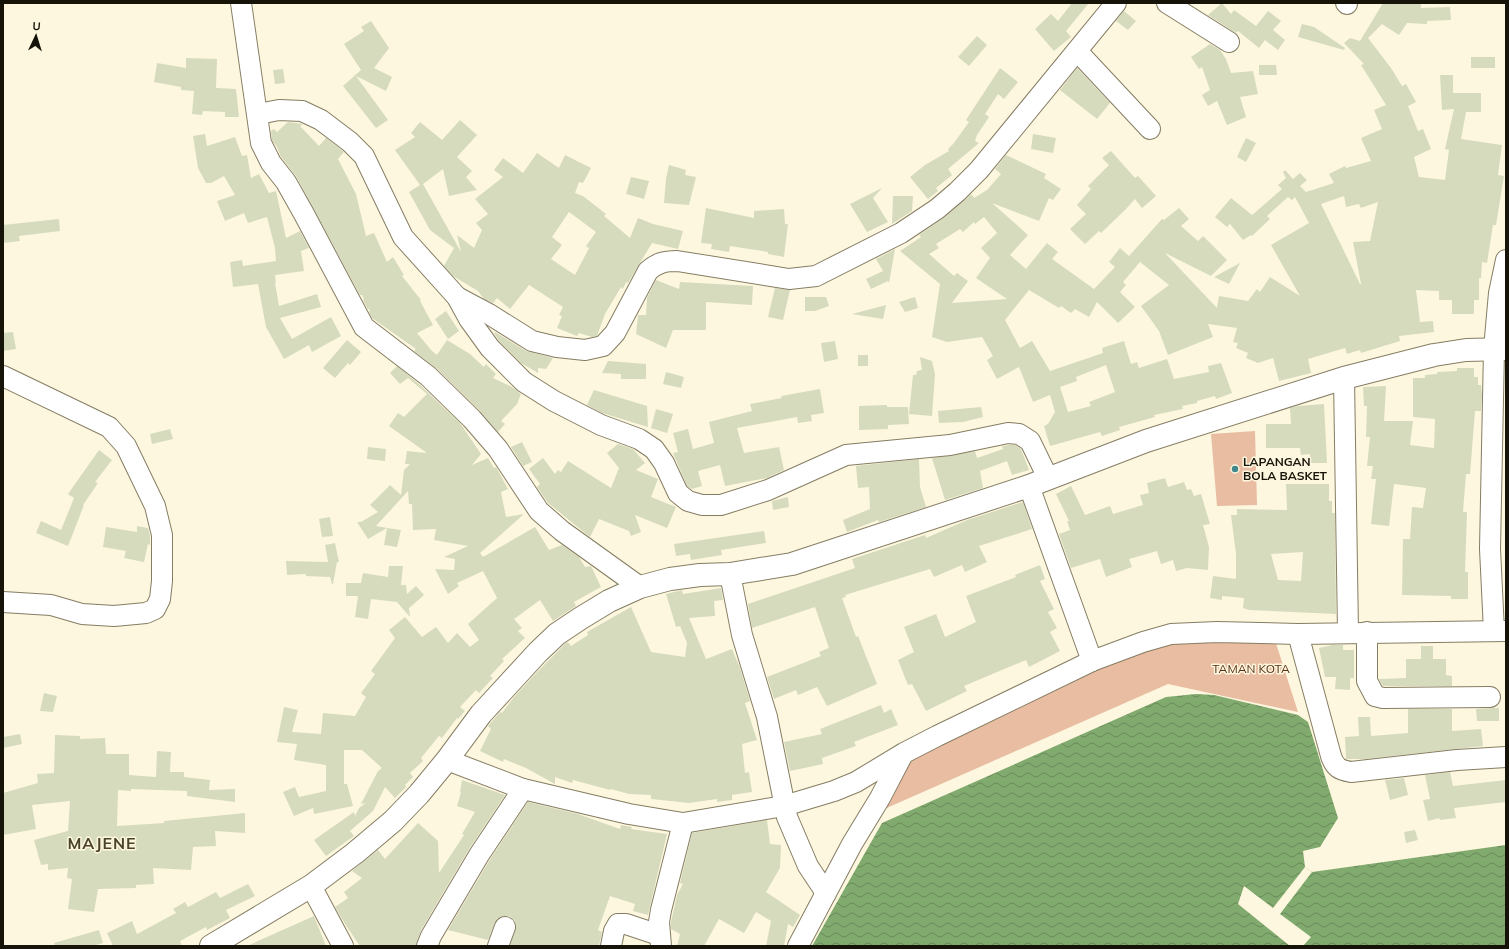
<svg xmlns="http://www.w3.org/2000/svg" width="1509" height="949" font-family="Mulish,sans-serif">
	<defs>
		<pattern id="water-waves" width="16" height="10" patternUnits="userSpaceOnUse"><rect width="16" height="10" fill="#81aa6e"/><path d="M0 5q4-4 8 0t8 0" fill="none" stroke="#698959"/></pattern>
	</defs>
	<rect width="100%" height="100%" fill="#fdf7df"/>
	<!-- park -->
	<g fill="#e9bda2">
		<polygon points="1255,431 1257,505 1217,506 1211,434"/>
		<polygon points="1274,637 1298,712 1168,684 873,814 906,754 1164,640"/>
	</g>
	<!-- water -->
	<polygon fill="url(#water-waves)" points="1196,694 1214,695 1298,715 1308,722 1338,818 1320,847 1303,851 1305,867 1312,872 1506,845 1506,946 812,946 882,823 1166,697"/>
	<!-- pier -->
	<polygon fill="#fdf7df" points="1305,867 1312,872 1280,914 1311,937 1303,946 1290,946 1238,904 1244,886 1273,908"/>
	<!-- building -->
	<g fill="#d6dbbe" fill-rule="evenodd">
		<polygon points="1072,3 1089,3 1066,31 1071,37 1054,51 1035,29 1051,14 1058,21"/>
		<polygon points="1222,3 1231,14 1234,10 1256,26 1268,11 1281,21 1273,30 1285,40 1278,50 1265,40 1259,48 1238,31 1236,33 1208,15"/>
		<path d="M1383 3H1421V8L1450 7 1451 20 1427 21V24L1407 23 1399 35 1382 24 1368 38 1391 68 1402 86 1406 84 1416 102 1408 106 1418 131 1423 129 1431 149 1414 157 1419 177 1445 180 1449 150 1445 149 1454 109 1442 110 1440 75H1453V93H1481V112H1466L1461 139 1502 145 1498 175 1504 176 1496 225H1493L1487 263 1482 262 1481 278H1479V300H1474V314H1452V300H1439V291L1416 290 1420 322 1433 321 1434 332 1399 336 1400 341 1361 353 1360 350 1347 354 1345 348 1308 359 1311 373 1279 381 1273 358 1258 363 1246 358 1248 353 1236 348 1238 343 1233 342 1237 328 1208 324 1213 337 1168 355 1159 331 1141 306 1169 285 1140 262 1123 282 1126 285 1120 292 1135 307 1118 323 1097 302 1089 317 1075 309 1071 313 1061 306 1059 308 1029 290 1005 320 1020 348 1032 341 1050 371 1103 353 1102 348 1124 341 1131 364 1137 362 1139 368 1167 359 1174 379 1209 372 1208 366 1221 363 1232 393 1216 399 1215 396 1197 401V403L1182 406 1183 409 1154 415 1155 417 1119 427 1120 430 1102 436 1100 432 1050 446 1044 426 1048 424 1055 412 1050 395 1033 402 1019 367 997 379 987 360 993 356 982 337 947 342 932 337 940 284 900 251 921 237 919 235 944 218 971 194 974 198 987 190 1001 174 995 169 1006 155 1046 174 1044 178 1061 189 1053 200 1049 198 1039 221 992 203 1028 235 1010 255 1026 269 1047 243 1058 252 1052 259 1094 289 1115 267 1109 262 1120 248 1129 256 1162 219 1164 220 1179 208 1189 219 1181 226 1198 241 1203 236 1227 260 1211 276 1165 253 1217 308 1219 296 1248 301 1257 289 1260 292 1270 277 1300 296 1271 245 1309 223 1295 197 1292 200 1288 197 1267 216 1270 219 1252 236 1251 235 1243 240 1230 224 1227 227 1215 217 1231 198 1252 215 1282 189 1278 185 1286 178 1283 172 1285 170 1293 179 1300 173 1307 180 1300 186 1306 192 1334 183 1329 174 1345 166 1346 168 1371 161 1361 138 1382 129 1374 110 1386 105 1361 65 1364 64 1344 43 1350 38 1360 41ZM1344 196 1346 207 1359 204 1361 208 1378 202 1370 241 1353 242 1361 284H1360L1321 204ZM984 217 997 233 981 248 990 258 976 278 1007 299 952 303 968 281 957 273 954 276 929 254 939 248 936 244 960 229 963 232 974 222 975 224ZM1106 365 1115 392 1089 402 1091 406 1068 412 1060 387 1077 381 1076 377Z"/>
		<polygon points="1124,11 1136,21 1128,30 1116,21"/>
		<polygon points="371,21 389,48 374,68 392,77 386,91 356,76 388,120 376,128 343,86 361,70 344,44 364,31 361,27"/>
		<polygon points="1302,24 1314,27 1345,48 1344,50 1298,37"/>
		<polygon points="977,36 987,45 969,66 958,57"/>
		<polygon points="1210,44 1220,50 1226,59 1231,73 1253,71 1258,94 1240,97 1246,117 1227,125 1217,101 1208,106 1202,95 1210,90 1202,67 1199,69 1191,57"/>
		<rect x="1471" y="57" width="24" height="11"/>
		<polygon points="186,58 217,59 216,88 236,89 239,117 225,117 225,112 203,111 202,115 192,114 194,91 181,90 181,87 154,82 157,63 186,68"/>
		<polygon points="1259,65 1276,65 1277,75 1259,75"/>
		<polygon points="1000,68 1018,82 1004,99 998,94 985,114 989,117 977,135 975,141 979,143 948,169 952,175 936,188 938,191 928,199 910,177 925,165 949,151 948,149 954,143 969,122 966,120"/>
		<polygon points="1077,68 1110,103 1097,119 1060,90"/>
		<polygon points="283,69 285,83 275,84 273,70"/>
		<path d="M460 120 477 135 457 157 472 171 466 177 477 190 449 196 443 169 423 184 461 252 457 235 474 248 482 230 476 223 488 214 475 199 503 177 494 170 503 158 523 173 537 153 559 168 565 155 591 168 583 183 579 182 575 193 583 196 606 214 604 216 630 238 638 218 653 224 683 231 678 249 652 243 628 283 626 282 623 289 621 287 605 314 597 336 592 337 579 333 577 336 557 328 562 316 559 315 563 307 529 285 510 309 497 298 493 303 484 299 478 291 453 276 444 266 454 248 430 230 409 192 420 185 395 150 415 137 411 133 420 122 442 140ZM569 212 596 232 586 246 589 248 575 275 551 259 562 245 552 237Z"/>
		<polygon points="288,122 303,124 300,126 319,146 326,138 344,152 338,159 356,194 366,236 374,233 387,262 393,257 404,275 402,276 421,300 420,301 433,325 417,333 432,351 437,355 447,340 470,354 484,367 486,364 496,374 493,378 512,387 521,394 517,404 501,421 505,424 498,432 480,411 436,368 414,351 416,349 372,318 369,312 370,310 367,308 363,300 364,299 362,295 360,295 296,176 281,157 277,147 272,140 271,131 274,129 277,132"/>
		<polygon points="205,134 207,146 235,137 242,156 247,155 251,178 259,174 269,193 276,191 286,238 300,231 309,248 301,251 304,271 275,275 276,283 275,283 279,306 317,294 321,307 280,318 292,339 331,317 341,336 312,352 309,345 284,359 266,327 258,284 233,287 230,262 242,260 243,266 276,261 275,248 267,217 248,223 244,213 225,221 217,201 235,195 224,176 211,183 206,183 198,168 193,136"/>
		<polygon points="1033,134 1056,138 1053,153 1031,149"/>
		<polygon points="1246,138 1256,143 1246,162 1237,157"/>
		<polygon points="1111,151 1135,178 1138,176 1156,196 1142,208 1135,199 1126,209 1101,233 1099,231 1085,244 1070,229 1086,214 1077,205 1091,189 1088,186 1109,165 1102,158"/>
		<polygon points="669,165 686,170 685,175 696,177 689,205 664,203 666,179"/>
		<polygon points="631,177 649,181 644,199 626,194"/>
		<polygon points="882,188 873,198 888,222 867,232 850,204"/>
		<polygon points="893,196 913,196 912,211 892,224"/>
		<polygon points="706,208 754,218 754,211 784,209 785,224 788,224 784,257 768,254 768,252 730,246 729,252 711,249 712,244 701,243"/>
		<polygon points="59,219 60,231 19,236 20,241 3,243 3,225"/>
		<polygon points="895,249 889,283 888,281 871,289 866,279 883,271 876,259"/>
		<polygon points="1240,263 1229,284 1214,277"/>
		<polygon points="656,280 679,289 680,282 753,286 752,305 706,302 706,330 673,330 666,348 636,334 638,315 646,315 647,298"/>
		<polygon points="775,288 790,290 783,320 768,317"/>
		<polygon points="805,297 826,297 829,306 815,311 805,311"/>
		<polygon points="915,297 918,308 905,312 899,302"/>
		<polygon points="886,305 883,319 852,314"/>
		<polygon points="446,311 459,331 448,339 435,319"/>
		<polygon points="13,332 16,349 3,351 3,333"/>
		<polygon points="495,332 526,351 553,358 546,369 538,368 538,373 521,363 499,341 494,333"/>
		<polygon points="347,340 361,352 350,365 348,363 335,378 323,368"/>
		<polygon points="835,341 838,359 824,362 821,343"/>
		<rect x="858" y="355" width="10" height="11"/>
		<polygon points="920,357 932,361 935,374 932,416 909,414 913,375 916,375 917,371 922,370"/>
		<polygon points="608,361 646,364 646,379 621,379 621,374 602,373"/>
		<polygon points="397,366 420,385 460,423 481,454 472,465 488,458 494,468 496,467 508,489 501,492 506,517 524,514 480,553 483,557 535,527 549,550 562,545 579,557 585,567 591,566 601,587 574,602 576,606 553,621 540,600 514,619 522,628 518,631 525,638 502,659 504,661 490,676 493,678 479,693 476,690 460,707 465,711 458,719 457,718 442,738 439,736 421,758 423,761 410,773 413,777 405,785 406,787 395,798 385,787 373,811 350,831 354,836 326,856 314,840 354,812 355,816 359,808 366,803 361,804 378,771 382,768 362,750 344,750 344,784 347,784 353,806 314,814 313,808 294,816 283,792 295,787 299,797 326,791 326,765 294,760 297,744 277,742 284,707 298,710 292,732 321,734 323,713 355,716 366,697 361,693 375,674 371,671 395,638 389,630 405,617 422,637 436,627 448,643 457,633 470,647 479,640 468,624 497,598 483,571 457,583 459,586 448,594 435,569 454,570 455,559 444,557 468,546 434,540 436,529 413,530 412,504 409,504 408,491 376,526 387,528 368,539 357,522 361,522 378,512 370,505 390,485 401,495 404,470 410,464 405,464 407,451 427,453 389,426 398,413 404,417 427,394 408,378 400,384 390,373"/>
		<polygon points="1457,368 1474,368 1474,377 1478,377 1478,385 1481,385 1482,395 1481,411 1475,411 1470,474 1466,474 1463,512 1467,512 1465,572 1468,572 1468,599 1451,599 1451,596 1402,595 1403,539 1410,539 1412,507 1423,508 1426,488 1394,484 1389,526 1371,524 1376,479 1371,479 1373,466 1367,466 1370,437 1366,437 1367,406 1364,406 1363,387 1386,386 1384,421 1413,421 1410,445 1434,448 1435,419 1413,417 1413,378 1425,378 1425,375 1437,374 1437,372 1457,371"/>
		<polygon points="666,372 684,377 681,388 663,384"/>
		<polygon points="820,389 824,413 811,415 812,421 798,423 797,417 737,428 744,453 779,447 784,470 767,478 725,486 720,465 698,471 702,486 692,489 687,486 675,458 673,453 678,452 673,433 688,429 693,449 714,443 709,422 752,411 750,404 782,398 781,396"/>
		<polygon points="594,390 647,406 648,427 602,413 587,405"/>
		<polygon points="1324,404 1327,463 1310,463 1310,454 1301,455 1300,448 1266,448 1266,424 1291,424 1290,408 1298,406"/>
		<polygon points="887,405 887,407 908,407 909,424 888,425 888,429 859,430 859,406"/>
		<polygon points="981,407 983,417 963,422 939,423 938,411"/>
		<polygon points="656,409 673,414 667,433 651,428"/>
		<polygon points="170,429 173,439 152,444 150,434"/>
		<polygon points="522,442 532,462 523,466 511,447"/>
		<polygon points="618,444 633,449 645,463 636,470 658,479 651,497 676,507 667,528 635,515 641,532 631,536 629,531 599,519 590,537 548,503 537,487 540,484 529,469 543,458 555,474 558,470 561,472 568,461 611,488 619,468 607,453"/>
		<polygon points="1009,445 1015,445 1021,449 1029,470 1012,475 1007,461 980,471 983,488 945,500 932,458 975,451 977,458 1003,449 1002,446"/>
		<polygon points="368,447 386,449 385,461 367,459"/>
		<polygon points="99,450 112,460 95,482 98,483 83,505 84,505 68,546 36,533 41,521 61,530 74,498 68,494"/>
		<polygon points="919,459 920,487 926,507 879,522 878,520 847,532 843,520 870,509 869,487 858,488 856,466"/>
		<polygon points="1165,478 1168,487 1184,482 1187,490 1191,489 1194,496 1201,494 1210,524 1203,525 1209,547 1208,570 1187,568 1176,571 1173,560 1161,564 1157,551 1129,559 1132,567 1106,577 1100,559 1071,568 1059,534 1070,530 1067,521 1069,521 1056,494 1071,486 1085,515 1110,506 1113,514 1143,505 1140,495 1149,493 1147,483"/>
		<path d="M1286 484H1329V501H1332V513H1335L1336 614 1249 610 1243 608 1244 598 1222 596V600L1210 598 1213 576 1236 579V554L1231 515H1237V509L1287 510ZM1303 552 1301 581 1278 580 1271 554Z"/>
		<polygon points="788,497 789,507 773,510 772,501"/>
		<polygon points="1023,502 1032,529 979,546 987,562 965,572 962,565 934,577 930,569 845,595 846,597 842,598 856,637 858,636 877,684 827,706 817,687 798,695 796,690 774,699 767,677 821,656 819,652 829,648 815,607 752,628 748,604 855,568 852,559 925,535 926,538 967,520"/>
		<polygon points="330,517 333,536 322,537 319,519"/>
		<polygon points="137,526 148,528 150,536 150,545 148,544 144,562 124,558 126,551 103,547 106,527 137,532"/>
		<polygon points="387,528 401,530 397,547 384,545"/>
		<polygon points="764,531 766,543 721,550 722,555 691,560 690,554 676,556 674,544"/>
		<polygon points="335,543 339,562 337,562 333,584 332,584 330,577 306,576 306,574 287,575 286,561 328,562 325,545"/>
		<polygon points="1040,565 1045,579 1040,581 1054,609 1048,612 1057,628 1050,632 1060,651 1029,667 1026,660 964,686 967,691 926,711 912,684 908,685 898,660 914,652 904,627 936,614 945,637 976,622 966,596 1016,577 1015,575"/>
		<polygon points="389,566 403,566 401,585 406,585 407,594 416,586 424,595 409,608 410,617 397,602 371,599 368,619 355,617 358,596 346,596 346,583 361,583 363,573 388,577"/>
		<polygon points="721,588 723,600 714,601 715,616 689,618 706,659 732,649 740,668 750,701 745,703 757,740 742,744 745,773 749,772 752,792 732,795 732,800 717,802 717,799 689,803 651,799 651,795 629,794 611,789 610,790 573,780 572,783 555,777 555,784 526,768 504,759 503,762 480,751 491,729 488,726 500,712 502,713 514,697 536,673 565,644 568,642 571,646 588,635 587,632 631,607 651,652 685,657 687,643 680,626 676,627 666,594 682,590 683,594"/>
		<polygon points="1332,645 1343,645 1343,650 1354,650 1354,678 1350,678 1350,690 1335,689 1336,677 1325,677 1319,648"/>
		<polygon points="1421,646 1433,646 1433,659 1446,659 1446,675 1452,676 1452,686 1383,686 1379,679 1406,678 1406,659 1421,659"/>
		<polygon points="44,693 57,696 53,712 40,711"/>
		<polygon points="881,705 884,713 891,709 898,725 854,742 856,746 822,758 823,764 790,771 784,742 822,734 820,729"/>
		<polygon points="1493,708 1499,708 1499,721 1477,721 1476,709"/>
		<polygon points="1408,709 1452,709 1452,731 1481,729 1483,746 1365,759 1346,759 1345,737 1359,736 1358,717 1370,717 1371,736 1408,733"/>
		<polygon points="20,734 22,744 3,748 3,737"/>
		<polygon points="55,735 80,736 80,739 105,738 106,754 129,754 129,775 156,777 157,751 171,752 170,772 184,772 184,777 210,780 209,790 235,789 235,802 187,796 187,791 131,789 131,791 118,790 117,826 164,823 164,821 245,813 245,833 215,831 216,846 193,847 191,870 153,868 154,884 136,885 136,888 98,889 94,912 68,909 72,879 67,878 68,868 48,870 48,864 41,865 34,840 68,831 70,801 32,805 36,829 3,835 3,793 38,783 37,774 54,773"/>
		<polygon points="1450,772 1453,786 1506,780 1506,802 1454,808 1456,818 1440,820 1439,818 1428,821 1423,800 1430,799 1425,775"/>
		<polygon points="1404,778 1408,795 1390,800 1385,780"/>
		<polygon points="462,780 505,795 469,849 421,930 416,946 360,946 345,924 335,907 348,898 344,892 362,878 352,871 378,850 385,859 418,823 438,841 439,873 464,835 462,834 475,812 457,806 461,792 460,792"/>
		<polygon points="528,802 578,814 620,829 621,825 632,827 631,829 667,834 648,915 633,911 635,904 610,896 598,930 602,932 599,946 510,946 516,925 514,920 509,916 503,916 497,918 488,940 448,930 489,861"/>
		<polygon points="767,820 770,844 781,845 780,868 766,892 800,915 793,927 788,924 784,946 766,946 771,921 756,912 744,933 719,919 704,946 677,946 680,934 671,929 671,922 677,895 683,884 680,883 692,833"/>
		<polygon points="1415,830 1418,840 1406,843 1404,832"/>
		<polygon points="248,884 255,896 226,910 230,918 207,930 206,927 180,941 182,946 113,946 107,933 132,921 137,934 176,913 173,909 185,902 188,907 216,892 220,898"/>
		<polygon points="314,916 326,946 247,946"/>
		<polygon points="99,930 103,943 93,946 55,946 54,943"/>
	</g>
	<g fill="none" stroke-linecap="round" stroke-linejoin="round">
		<defs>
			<g id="minor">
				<polyline points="241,3 261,143 271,163 286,182 304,214 364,327 428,376 472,419 498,449 539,511 562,531 640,587"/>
				<polyline points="1167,3 1229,42"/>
				<polyline points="1346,3 1347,4"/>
				<polyline points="1077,51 1150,129"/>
				<polyline points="258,114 279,110 302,111 321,120 350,142 364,156 403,237 457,297 469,319 490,348 524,382 554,401 601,425 639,439 654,449 664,463 678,493 688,501 702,505 721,505 768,490 846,455 950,445 1008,433 1019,434 1030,441 1048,478"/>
				<path d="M457 297 489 314 532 341 557 347 585 350 603 346 615 333 648 271C657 263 664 261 677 261L789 279 816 276 901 233 937 209 957 192 979 170 1116 3"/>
				<polyline points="3,376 109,427 126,446 155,506 162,535 162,581 160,599 155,609 146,613 114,616 82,614 51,605 3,602"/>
				<polyline points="1344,378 1348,632"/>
				<polyline points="1029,486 1092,661"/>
				<polyline points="730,574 742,635 767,717 787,817 808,866 826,893"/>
				<polyline points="1494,631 1490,549 1494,349 1499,293 1506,260"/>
				<polyline points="1367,632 1367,681 1375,696 1383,698 1490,697"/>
				<path d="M1298 634 1331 756C1335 768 1340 770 1351 772L1457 760 1506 757"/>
				<polyline points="447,760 523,789 629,814 683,823 784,806 834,791 856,782 904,753 937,736 1092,661 1143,642 1171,634 1217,632 1298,634 1506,631"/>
				<polyline points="311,886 343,946"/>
				<polyline points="427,946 431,936 479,855 523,789"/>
				<polyline points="498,946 505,927"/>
				<polyline points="611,946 614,931 618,924 626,924 659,935"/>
				<polyline points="661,946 659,922 661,910 683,823"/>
				<polyline points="798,946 852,844 880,798 903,754"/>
			</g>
			<polyline id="highway" points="211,946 311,886 355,853 393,821 419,794 447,760 481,714 538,652 557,634 581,618 609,601 640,587 670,579 700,575 730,574 792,564 1029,486 1146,441 1344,378 1434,355 1466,350 1506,349"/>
		</defs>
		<!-- minor casing -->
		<use href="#minor" stroke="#857d63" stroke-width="22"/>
		<!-- highway casing -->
		<use href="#highway" stroke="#857d63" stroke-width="24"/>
		<!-- minor -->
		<use href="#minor" stroke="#fff" stroke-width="20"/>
		<!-- highway -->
		<use href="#highway" stroke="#fff" stroke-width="22"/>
	</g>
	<!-- markers -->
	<circle fill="#40888b" stroke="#fdf7df" stroke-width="1.5" cx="1235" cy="469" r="4"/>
	<g text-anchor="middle" stroke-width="3" stroke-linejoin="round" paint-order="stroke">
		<!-- poi labels -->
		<g font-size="12" font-weight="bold" fill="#161309" stroke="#fdf7df" text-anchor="start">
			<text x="1243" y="466">LAPANGAN<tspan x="1243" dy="14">BOLA BASKET</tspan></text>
		</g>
		<!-- park labels -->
		<g font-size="12" fill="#572d0f" stroke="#fdf7df">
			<text x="1251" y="673">TAMAN KOTA</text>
		</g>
		<!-- district labels -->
		<g font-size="16" font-weight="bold" letter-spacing="1" fill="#4a432a" stroke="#fdf7df">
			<text x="102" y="849">MAJENE</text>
		</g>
	</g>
	<!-- border -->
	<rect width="1509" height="949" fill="none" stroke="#161309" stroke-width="8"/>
	<!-- north arrow -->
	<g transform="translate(36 36) rotate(4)" stroke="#fdf7df" stroke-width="3" paint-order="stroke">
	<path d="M0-3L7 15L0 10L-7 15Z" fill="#161309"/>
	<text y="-6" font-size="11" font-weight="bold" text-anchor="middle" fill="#161309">U</text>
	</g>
</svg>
